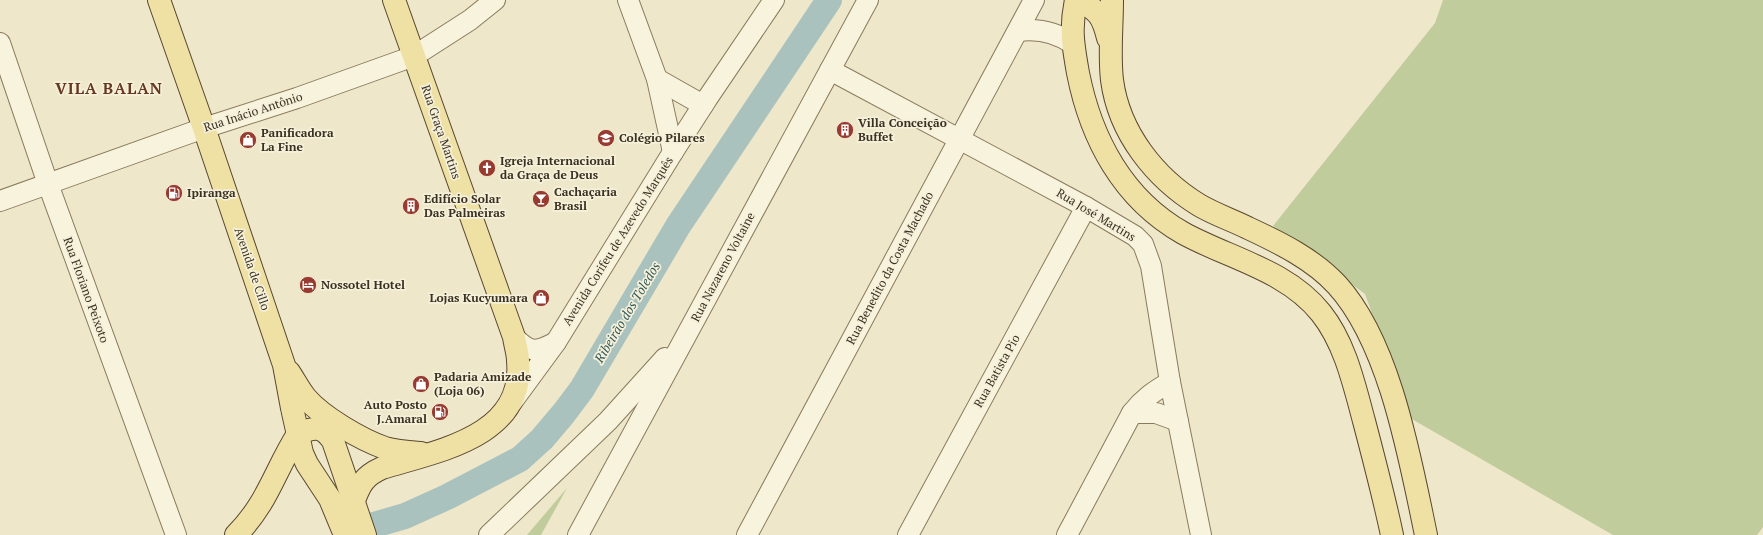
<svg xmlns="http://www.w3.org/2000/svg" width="1763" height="535" font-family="'PT Serif',serif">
	<rect width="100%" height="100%" fill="#eee7c9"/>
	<!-- green -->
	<g fill="#c1cc9d">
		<polygon points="1443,0 1763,0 1763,527 1757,535 1613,535 1410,418 1365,294 1273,226 1435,23"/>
		<polygon points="567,488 541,535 527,535"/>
	</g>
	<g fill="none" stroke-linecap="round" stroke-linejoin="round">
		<!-- river -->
		<polyline stroke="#aac2be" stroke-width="26" points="349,535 374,525 405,516 447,497 520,459 542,439 564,413 582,389 678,226 829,0"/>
		<defs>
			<g id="minor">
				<polyline points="628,0 657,79 673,152"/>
				<path d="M1018 31C1039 28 1056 32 1073 44"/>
				<polyline points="0,43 48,184 176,535"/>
				<polyline points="830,70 1086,207 1135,236 1143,244 1151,266 1170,382 1201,535"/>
				<polyline points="657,79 703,105"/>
				<polyline points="0,201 204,128 297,98 414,56 470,20 495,0"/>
				<path d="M514 337C530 353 536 353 556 342"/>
				<polyline points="512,402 556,342 673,152 707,99 774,0"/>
				<polyline points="1132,413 1156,413 1178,421"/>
				<polyline points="489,535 608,421 665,358"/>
				<polyline points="578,535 868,0"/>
				<polyline points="747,535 1034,0"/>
				<polyline points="908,535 1086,207"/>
				<path d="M1067 535 1132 413C1143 399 1154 391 1170 382"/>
			</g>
			<g id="major">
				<polyline points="159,0 204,128 284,365 292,408 302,453 307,464 330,499 345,535"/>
				<path d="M1076 0C1070 28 1073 45 1078 73 1091 139 1123 199 1183 233 1228 258 1287 270 1321 313 1345 343 1354 384 1364 421 1374 459 1384 497 1392 535"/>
				<path d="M1112 0C1112 27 1109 54 1112 80 1119 133 1155 178 1199 205 1214 214 1232 220 1248 228 1280 243 1313 259 1337 285 1390 343 1410 459 1426 535"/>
				<path d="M1076 1C1098 8 1103 17 1108 38"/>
				<path d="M289 372C295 381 300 391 306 398 322 417 362 440 385 448 396 451 409 452 421 453"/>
				<path d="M298 434C314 427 322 425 333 441L365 535"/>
				<path d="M353 503C360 484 364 476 382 468 437 451 525 437 518 361 518 353 515 345 514 337L394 0"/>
				<path d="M236 535C268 503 275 470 298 434"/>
			</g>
		</defs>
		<!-- minor casing -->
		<use href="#minor" stroke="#8a7a5e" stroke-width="22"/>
		<!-- major casing -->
		<use href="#major" stroke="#584832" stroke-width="24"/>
		<!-- minor -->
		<use href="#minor" stroke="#f8f3dd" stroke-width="20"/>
		<!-- major -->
		<use href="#major" stroke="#efe0a3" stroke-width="22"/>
	</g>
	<!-- icons -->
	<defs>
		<symbol id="building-disc" viewBox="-11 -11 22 22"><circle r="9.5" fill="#973a30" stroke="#f5f0d9"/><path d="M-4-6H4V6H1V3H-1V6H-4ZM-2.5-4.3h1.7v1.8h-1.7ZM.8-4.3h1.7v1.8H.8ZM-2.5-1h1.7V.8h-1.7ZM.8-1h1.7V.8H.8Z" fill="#fff"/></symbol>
		<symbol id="school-disc" viewBox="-11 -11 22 22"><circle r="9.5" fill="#973a30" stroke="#f5f0d9"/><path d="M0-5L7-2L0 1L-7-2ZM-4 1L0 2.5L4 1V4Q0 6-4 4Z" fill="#fff"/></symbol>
		<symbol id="shop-disc" viewBox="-11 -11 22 22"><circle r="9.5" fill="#973a30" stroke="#f5f0d9"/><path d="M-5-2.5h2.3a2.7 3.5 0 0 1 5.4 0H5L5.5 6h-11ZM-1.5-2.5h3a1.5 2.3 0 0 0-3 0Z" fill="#fff"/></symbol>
		<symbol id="church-disc" viewBox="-11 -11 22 22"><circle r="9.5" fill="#973a30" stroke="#f5f0d9"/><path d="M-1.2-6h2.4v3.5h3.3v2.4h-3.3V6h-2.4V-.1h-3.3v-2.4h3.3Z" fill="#fff"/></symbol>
		<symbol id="fuel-disc" viewBox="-11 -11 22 22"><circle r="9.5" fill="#973a30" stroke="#f5f0d9"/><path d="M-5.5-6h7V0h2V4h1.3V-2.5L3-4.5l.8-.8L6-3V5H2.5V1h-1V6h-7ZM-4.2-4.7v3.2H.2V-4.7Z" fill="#fff"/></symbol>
		<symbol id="bar-disc" viewBox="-11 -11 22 22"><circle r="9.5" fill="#973a30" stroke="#f5f0d9"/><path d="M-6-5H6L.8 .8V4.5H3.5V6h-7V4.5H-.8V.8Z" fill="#fff"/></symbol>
		<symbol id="hotel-disc" viewBox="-11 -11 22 22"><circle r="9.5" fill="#973a30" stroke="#f5f0d9"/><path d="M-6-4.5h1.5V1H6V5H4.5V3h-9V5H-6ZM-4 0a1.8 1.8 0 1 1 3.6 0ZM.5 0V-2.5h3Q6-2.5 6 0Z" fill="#fff"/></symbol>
	</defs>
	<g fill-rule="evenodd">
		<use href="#building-disc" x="835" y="120" width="20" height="20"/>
		<use href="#school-disc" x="596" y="128" width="20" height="20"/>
		<use href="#shop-disc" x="238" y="130" width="20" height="20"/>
		<use href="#church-disc" x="477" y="158" width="20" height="20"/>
		<use href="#fuel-disc" x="164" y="183" width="20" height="20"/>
		<use href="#bar-disc" x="531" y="189" width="20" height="20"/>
		<use href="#building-disc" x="401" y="196" width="20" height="20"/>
		<use href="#hotel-disc" x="298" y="275" width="20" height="20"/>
		<use href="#shop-disc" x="531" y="288" width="20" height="20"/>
		<use href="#shop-disc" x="411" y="374" width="20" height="20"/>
		<use href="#fuel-disc" x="430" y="402" width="20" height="20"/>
	</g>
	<g text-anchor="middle" stroke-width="3.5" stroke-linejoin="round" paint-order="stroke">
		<!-- street labels -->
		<g font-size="12" fill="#3b3021" stroke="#f5f0d9">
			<text transform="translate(253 112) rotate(-18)" y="4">Rua Inácio Antônio</text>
			<text transform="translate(441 132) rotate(71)" y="4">Rua Graça Martins</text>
			<text transform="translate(1096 215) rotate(31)" y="4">Rua José Martins</text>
			<text transform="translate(618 241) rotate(-58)" y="4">Avenida Corifeu de Azevedo Marquês</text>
			<text transform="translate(723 267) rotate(-62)" y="4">Rua Nazareno Voltaine</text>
			<text transform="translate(890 268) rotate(-62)" y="4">Rua Benedito da Costa Machado</text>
			<text transform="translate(252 269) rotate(71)" y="4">Avenida de Cillo</text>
			<text transform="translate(86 290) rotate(70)" y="4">Rua Floriano Peixoto</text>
			<text transform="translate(997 371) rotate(-61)" y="4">Rua Batista Pio</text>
		</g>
		<!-- poi labels -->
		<g font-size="12" font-weight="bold" fill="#3b3021" stroke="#f5f0d9" text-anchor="start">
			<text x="858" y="127">Villa Conceição<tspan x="858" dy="14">Buffet</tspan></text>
			<text x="261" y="137">Panificadora<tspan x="261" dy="14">La Fine</tspan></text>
			<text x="619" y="142">Colégio Pilares</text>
			<text x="500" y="165">Igreja Internacional<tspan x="500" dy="14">da Graça de Deus</tspan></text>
			<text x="554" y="196">Cachaçaria<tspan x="554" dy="14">Brasil</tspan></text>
			<text x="187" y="197">Ipiranga</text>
			<text x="424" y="203">Edifício Solar<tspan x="424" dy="14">Das Palmeiras</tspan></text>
			<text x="321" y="289">Nossotel Hotel</text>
			<text x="528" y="302" text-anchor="end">Lojas Kucyumara</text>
			<text x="434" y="381">Padaria Amizade<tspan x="434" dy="14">(Loja 06)</tspan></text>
			<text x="427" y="409" text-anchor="end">Auto Posto<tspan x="427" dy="14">J.Amaral</tspan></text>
		</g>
		<!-- water labels -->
		<g font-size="13" font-style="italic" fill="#31585a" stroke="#f5f0d9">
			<text transform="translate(627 312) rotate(-59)" y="5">Ribeirão dos Toledos</text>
		</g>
		<!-- district labels -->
		<g font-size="16" font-weight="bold" letter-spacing="1" fill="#663822" stroke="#f5f0d9">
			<text x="109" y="94">VILA BALAN</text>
		</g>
	</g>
</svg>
